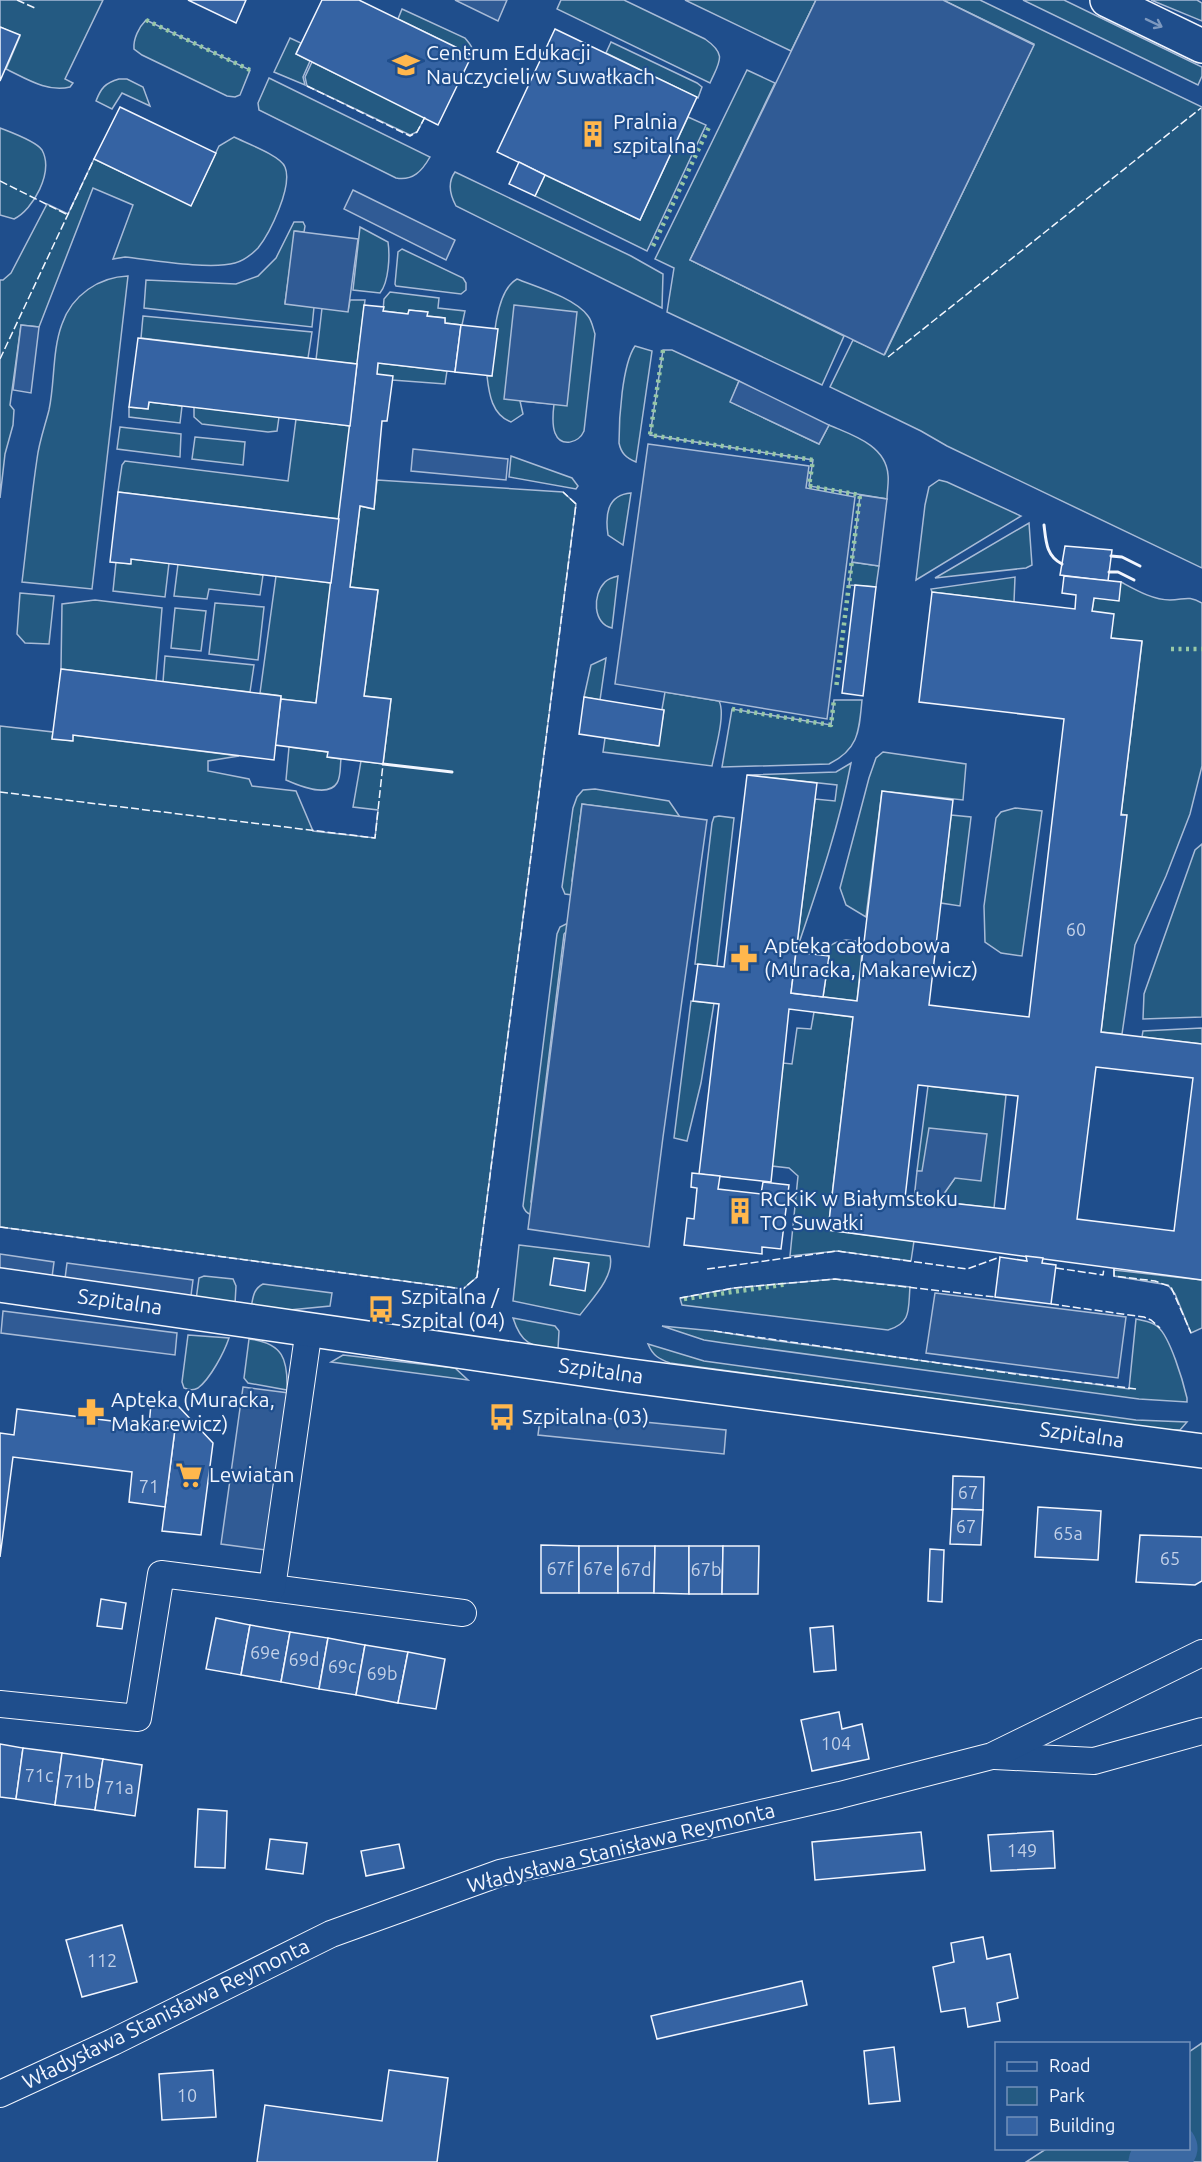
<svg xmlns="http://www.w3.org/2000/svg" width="1202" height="2162" font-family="Ubuntu,sans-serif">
	<rect width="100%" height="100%" fill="#1f4e8c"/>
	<!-- green -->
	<g fill="#245a82" stroke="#a8bbd7" stroke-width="1.5">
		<path d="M0 0H103L65 79 73 83 70 87C48 93 25 78 6 69L20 36 0 27Z"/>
		<path d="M561 0H624L705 39C728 55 719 62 710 83L557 9Z"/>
		<polygon points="685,0 816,0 791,51"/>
		<polygon points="943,0 980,0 1202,107 1202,568 947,446 921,431 830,387 853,340 885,354 1034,44"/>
		<polygon points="1023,0 1064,0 1202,67 1202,76 1198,85"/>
		<polygon points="1151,0 1197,0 1202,3 1202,21"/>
		<path d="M402 9 465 38C469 43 474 47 472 55L398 19Z"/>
		<path d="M146 20 250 70 240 95 235 97 227 96 142 55 134 49C133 39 139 27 146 20Z"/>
		<polygon points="290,38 301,43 296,54 310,61 303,77 305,85 274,72"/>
		<polygon points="611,42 697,83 702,87 698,98 606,53"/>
		<polygon points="312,62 425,117 417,132 410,135 307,86 305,77"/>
		<polygon points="747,70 775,83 690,260 844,336 822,385 667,312 674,268 655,259"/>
		<path d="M269 78 430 157C422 171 413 181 396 178L259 110 258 103Z"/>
		<path d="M119 79H127L143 87 150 106 122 93 112 109 96 101C101 88 105 83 119 79Z"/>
		<polygon points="688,117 706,125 647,251 535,196 545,175 640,220"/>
		<path d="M0 128C10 132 36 141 42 150 54 172 33 210 14 219L0 215Z"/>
		<path d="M234 137C246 143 281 156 285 167 293 186 270 233 258 248 252 254 243 261 235 263 210 270 152 260 125 257L113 259 133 205 93 188 39 327 21 325 10 405 14 410 13 425 5 454 0 498V280H3L11 273 47 204 68 214 94 159 191 205 219 146Z"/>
		<path d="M455 172 631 256 663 274 662 308 456 206C450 195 447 183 455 172Z"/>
		<polygon points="294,222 303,222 305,226 304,232 295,231 285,303 314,307 312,327 144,308 146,280 236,284 258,276 276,258"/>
		<path d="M360 227 388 242C390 255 389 282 380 293L353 290Z"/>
		<polygon points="402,249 463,278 466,283 466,290 461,294 396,286 395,284 398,252"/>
		<path d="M128 276 92 589 22 582C27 541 31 499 37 459 39 442 45 426 49 410 55 382 52 351 62 324 72 295 99 277 128 276Z"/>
		<path d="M517 279C537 287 575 298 588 316 592 321 593 328 595 334L584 431C579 443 561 448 555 433 552 425 553 412 554 404L520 401 523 414 511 422C492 415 489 394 487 376H492C493 352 493 292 517 279Z"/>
		<polygon points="390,292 439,298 438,308 465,311 462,325 445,323 445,318 427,316 427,312 409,310 408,314 383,311 384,299"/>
		<polygon points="350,300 365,300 357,364 316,360 322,308 348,311"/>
		<polygon points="143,316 312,332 308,358 141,338"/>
		<path d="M635 346 652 351 636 462C626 458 621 453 619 443 619 419 622 365 635 346Z"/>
		<path d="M663 350H672L739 381 731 402 819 444 829 425C852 435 886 445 888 475 889 482 887 491 887 499L809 486 813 460 650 435Z"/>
		<polygon points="378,363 447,371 445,384 392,380 377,374"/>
		<polygon points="149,402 182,406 180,423 129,417 129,407 148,409"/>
		<polygon points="194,407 279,417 277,431 268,432 202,424 194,417"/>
		<polygon points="296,419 350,426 339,519 118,492 122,465 125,461 288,481"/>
		<polygon points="120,427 181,434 180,457 117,449"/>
		<polygon points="195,437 245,442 243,465 192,459"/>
		<polygon points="511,456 572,478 578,486 576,489 509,477"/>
		<polygon points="377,480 563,492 576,504 477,1277 463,1289 0,1227 0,726 53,732 52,738 72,741 73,735 239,756 208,761 208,771 249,779 252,786 296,791 313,831 375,838 378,810 353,807 361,761 383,764 391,699 364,696 378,591 350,587 360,506 374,509"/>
		<polygon points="939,480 947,482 1021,516 916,580 925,505 929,487"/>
		<path d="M631 493 623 545 608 535C605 515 607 495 631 493Z"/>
		<polygon points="1029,523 1032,565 1026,568 935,578"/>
		<polygon points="131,559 169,563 165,597 113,591 116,562 130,564"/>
		<polygon points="852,562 879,566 876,587 849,585"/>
		<polygon points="178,564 263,575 260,595 209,589 207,599 174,596"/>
		<polygon points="276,576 331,583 316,703 281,699 281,696 260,693"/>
		<path d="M618 576 612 628C593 624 592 595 605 582 608 579 614 577 618 576Z"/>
		<polygon points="1015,577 1014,602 932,592 931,589"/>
		<path d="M1121 582C1136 590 1153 600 1170 600 1184 600 1188 595 1202 603V766L1190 814 1166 876 1135 945 1122 1034 1101 1032 1126 815 1121 814 1142 642 1111 638 1092 611 1094 598Z"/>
		<polygon points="20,593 54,596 49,644 25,643 17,634"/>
		<polygon points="95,600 162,608 156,681 61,669 62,604"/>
		<polygon points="215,603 264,607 258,660 209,654"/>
		<polygon points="175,608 206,611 201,651 171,648"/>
		<polygon points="165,656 254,665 250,692 163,682"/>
		<polygon points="606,658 600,700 584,697 591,665"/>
		<path d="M665 692 719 701C726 714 715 750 712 766L603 752 605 738 658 746 664 710 662 709Z"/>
		<path d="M834 700H862C859 731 859 749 829 764L722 767 732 709 831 725Z"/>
		<path d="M289 747 328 752V757L341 759C340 766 341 777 337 783 328 798 297 785 286 780Z"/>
		<polygon points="883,752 966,764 963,800 882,791 866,917 846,905 840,888 869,778 876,758"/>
		<path d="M851 763C839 827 817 890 796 952L815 799 835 801 837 785 747 775 836 772Z"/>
		<polygon points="595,789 669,801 680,817 582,804 572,881 588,897 565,894 562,887 573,808 577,797 583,790"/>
		<polygon points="1015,808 1042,811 1022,956 1001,953 985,942 984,906 996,818 1001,812"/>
		<polygon points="951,815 971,817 960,906 941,903"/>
		<polygon points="719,816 734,818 717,966 695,964 712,823 714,817"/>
		<polygon points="1202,844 1202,1017 1143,1019 1144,994 1195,850"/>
		<path d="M566 924 582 926 568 930 564 934 531 1202 549 1206 548 1217C538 1216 526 1217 523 1206L557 934 560 927Z"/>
		<path d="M846 940 863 942 857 1001 823 997 829 957 825 956C829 944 834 942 846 940Z"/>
		<polygon points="691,1001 714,1003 701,1083 687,1141 674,1138"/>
		<polygon points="814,1012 853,1017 828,1230 914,1241 911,1261 837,1251 790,1256 798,1176 789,1168 772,1166 783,1063 792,1064 797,1028 811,1029"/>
		<polygon points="1202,1028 1202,1044 1142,1037 1143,1031"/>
		<polygon points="928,1086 1006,1095 994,1208 942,1202 943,1195 955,1178 917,1171"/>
		<path d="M519 1245 610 1256C615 1276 592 1299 580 1315L513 1301Z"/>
		<polygon points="1114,1270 1202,1280 1202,1328 1191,1333 1175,1294 1168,1285 1114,1276"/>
		<polygon points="204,1276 233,1279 236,1286 235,1304 196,1300 199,1278"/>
		<path d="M835 1279 910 1287C908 1309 912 1323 888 1330L682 1305 680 1298 734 1288Z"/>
		<path d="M263 1284 332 1293 330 1306 279 1311 251 1308C253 1298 253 1289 263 1284Z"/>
		<path d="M513 1318 555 1326 559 1331 558 1349C532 1346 522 1346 513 1318Z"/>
		<path d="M1136 1319C1144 1321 1152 1321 1158 1327 1170 1337 1183 1381 1187 1398V1402L1139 1399 724 1343 704 1340 662 1326 714 1331 771 1340 1129 1389Z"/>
		<path d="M188 1335 229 1338C224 1353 210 1379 198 1388 193 1391 189 1390 184 1388L182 1382Z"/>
		<path d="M249 1339C283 1343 288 1359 287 1390L248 1383 244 1378Z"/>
		<path d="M648 1344 704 1361 1136 1420 1187 1422 1180 1430H1165L670 1363C659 1359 653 1356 648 1344Z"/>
		<polygon points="343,1355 455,1368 468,1380 331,1362"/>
		<polygon points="1202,2043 1202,2162 1026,2162 1046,2149 1188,2148 1189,2052"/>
	</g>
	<!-- parking -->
	<g fill="#305b95" stroke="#a8bbd7" stroke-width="1.5">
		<polygon points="455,0 507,0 498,21"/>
		<polygon points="816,0 943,0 1034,45 884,355 690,260"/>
		<polygon points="353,190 455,240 446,260 344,209"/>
		<polygon points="294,231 358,239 348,312 285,304"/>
		<polygon points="514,305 577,312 567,406 504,399"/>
		<polygon points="21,325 39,327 31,393 13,390"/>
		<polygon points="739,381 829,425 819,444 730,402"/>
		<polygon points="648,444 809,466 806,488 855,497 827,719 615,684"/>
		<polygon points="413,449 508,459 506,480 411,471"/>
		<polygon points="860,495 887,499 879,566 852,562"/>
		<polygon points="582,804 707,820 663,1137 649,1247 528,1229"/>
		<polygon points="929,1128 987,1134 981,1181 955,1178 943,1195 942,1202 914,1199 917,1171 922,1171"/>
		<polygon points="0,1254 54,1262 50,1292 0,1285"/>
		<polygon points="67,1263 193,1280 189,1311 63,1294"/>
		<polygon points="935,1293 1126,1317 1118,1378 926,1353"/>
		<polygon points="3,1311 177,1333 175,1355 1,1333"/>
		<polygon points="243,1387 289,1393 266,1550 221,1544"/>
		<polygon points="541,1412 726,1430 724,1454 538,1435"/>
	</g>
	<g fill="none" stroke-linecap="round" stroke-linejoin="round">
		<!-- river -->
		<polyline stroke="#3b69a3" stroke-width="51" points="1154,2162 1172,2148"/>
	</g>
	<!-- building -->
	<g fill="#3563a3" stroke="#f2f6ff" stroke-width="1.5" fill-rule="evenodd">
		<polygon points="188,0 246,0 236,23"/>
		<polygon points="322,0 359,0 472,55 438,125 296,54"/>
		<polygon points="0,27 20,35 0,81"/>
		<polygon points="555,29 697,97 640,220 497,152"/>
		<polygon points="120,107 216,153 191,206 94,159"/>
		<polygon points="519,162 545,175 535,196 509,184"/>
		<polygon points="364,305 384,307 383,311 408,314 409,310 428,312 427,316 445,318 445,323 461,325 455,372 378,363 377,374 393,376 387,421 382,421 374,509 360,506 350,587 378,590 364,696 391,699 383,764 327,757 328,752 275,745 281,699 316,703"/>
		<polygon points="461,325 498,329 492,376 455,372"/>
		<polygon points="138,338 357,364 350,426 149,402 148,409 129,407"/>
		<polygon points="118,492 339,519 331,583 131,559 131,564 110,562"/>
		<polygon points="1065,546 1112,550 1108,581 1060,575"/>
		<path d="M1064 576 1121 582 1119 601 1094 598 1092 611 1114 614 1111 638 1142 641 1121 815H1127L1101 1032 1202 1044V1280L828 1230 853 1017 789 1009 771 1182 699 1174 719 1004 693 1001 698 964 724 967 747 775 817 783 791 993 857 1001 882 791 953 800 929 1005 1029 1017 1064 719 919 702 932 592 1075 609 1076 595 1062 593ZM1096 1067 1193 1078 1174 1231 1077 1219ZM918 1085 1018 1096 1005 1209 905 1198Z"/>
		<polygon points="855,585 876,587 863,696 842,693"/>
		<polygon points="61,669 281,696 274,760 73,735 73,741 52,739"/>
		<polygon points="584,697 664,710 659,746 579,734"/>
		<polygon points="796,952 829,956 823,997 791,993"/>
		<polygon points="692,1173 720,1176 718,1189 761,1194 763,1182 789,1185 781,1249 762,1247 762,1254 684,1245 687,1218 694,1219 697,1188 691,1187"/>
		<polygon points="1026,1256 1043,1258 1042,1263 1056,1265 1051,1304 995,1297 1000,1257 1027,1261"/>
		<polygon points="554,1258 589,1263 585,1291 550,1285"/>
		<polygon points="151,1404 179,1407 213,1443 201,1535 162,1531 175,1429 149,1426"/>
		<polygon points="17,1409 175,1429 165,1507 129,1502 132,1472 13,1457 0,1557 0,1433 14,1435"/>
		<polygon points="953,1476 984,1477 983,1510 952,1509"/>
		<polygon points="1038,1507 1101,1511 1098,1560 1035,1557"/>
		<polygon points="952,1509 983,1510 981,1545 950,1544"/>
		<polygon points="1140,1535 1202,1537 1202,1581 1195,1585 1136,1582"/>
		<polygon points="541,1545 579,1546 579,1593 541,1593"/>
		<rect x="579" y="1546" width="39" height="47"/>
		<polygon points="618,1546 655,1546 654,1593 618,1593"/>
		<polygon points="655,1546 689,1546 689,1594 654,1593"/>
		<polygon points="689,1546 723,1546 722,1594 689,1594"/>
		<polygon points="723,1546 759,1546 758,1594 722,1594"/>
		<polygon points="930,1549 944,1550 942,1602 928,1601"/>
		<polygon points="101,1599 126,1603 122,1629 97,1626"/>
		<polygon points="216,1618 250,1625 241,1675 206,1669"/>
		<polygon points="250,1625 290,1632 281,1682 241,1675"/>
		<polygon points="833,1626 836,1670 814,1672 810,1628"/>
		<polygon points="290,1632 328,1638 319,1689 281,1682"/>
		<polygon points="328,1638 365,1645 356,1695 319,1689"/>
		<polygon points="365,1645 408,1652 398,1703 356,1695"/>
		<polygon points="408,1652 445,1659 436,1709 398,1703"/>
		<polygon points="839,1712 842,1729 862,1724 869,1759 812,1771 801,1720"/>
		<polygon points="0,1744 23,1748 16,1799 0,1797"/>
		<polygon points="23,1748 62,1753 55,1805 16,1799"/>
		<polygon points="62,1753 103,1759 95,1810 55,1805"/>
		<polygon points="103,1759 142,1765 135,1816 95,1810"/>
		<polygon points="198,1809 227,1811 225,1868 195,1867"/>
		<polygon points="1053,1831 1055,1868 991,1871 988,1835"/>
		<polygon points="921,1832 925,1870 815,1880 812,1842"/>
		<polygon points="270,1839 307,1843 303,1874 266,1869"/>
		<polygon points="399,1844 404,1868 366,1876 361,1851"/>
		<polygon points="122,1925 137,1982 82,1997 66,1940"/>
		<polygon points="983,1937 987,1959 1010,1954 1018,1998 997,2003 1000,2021 968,2027 965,2008 941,2012 933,1967 954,1962 951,1943"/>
		<polygon points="802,1981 807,2005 657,2039 651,2016"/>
		<polygon points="894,2047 900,2101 869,2104 864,2051"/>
		<polygon points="213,2070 216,2117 162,2120 159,2074"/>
		<polygon points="389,2070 448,2078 437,2162 257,2162 265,2105 382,2121"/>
	</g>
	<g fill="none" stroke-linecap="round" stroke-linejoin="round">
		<defs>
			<g id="street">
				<polyline points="272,1588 463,1613"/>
				<polyline points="0,1704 138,1718 161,1574 272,1588 309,1329"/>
				<polyline points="995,1756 1094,1761 1202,1731"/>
				<polyline points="0,2094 113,2042 331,1934 500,1873 840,1795 992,1756 1202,1653"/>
			</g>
			<g id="secondary">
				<polyline points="1107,0 1202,46"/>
				<polyline points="0,1285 624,1375 1202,1451"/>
			</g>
		</defs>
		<!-- street casing -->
		<use href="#street" stroke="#f2f6ff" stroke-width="28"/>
		<!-- secondary casing -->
		<use href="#secondary" stroke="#f2f6ff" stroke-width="36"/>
		<!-- street -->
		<use href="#street" stroke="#1f4e8c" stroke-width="26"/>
		<!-- secondary -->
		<use href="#secondary" stroke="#1f4e8c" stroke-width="33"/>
		<!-- hedge -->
		<g stroke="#97c8a6" stroke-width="4.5" stroke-dasharray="3 4.5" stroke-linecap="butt">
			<polyline points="146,20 250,70"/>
			<polyline points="653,246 710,125"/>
			<polyline points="663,350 650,435 813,460 809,486 860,495 836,689"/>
			<polyline points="1171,649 1202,649"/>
			<polyline points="732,709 831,725 834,700"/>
			<polyline points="684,1299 788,1284"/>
		</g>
		<!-- fence -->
		<g stroke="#f2f6ff" stroke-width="1.5" stroke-dasharray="8 3" stroke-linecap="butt">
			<polyline points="17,0 35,8"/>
			<polyline points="307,86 410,136 417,132 425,117"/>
			<polyline points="0,181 68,215"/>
			<polyline points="888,357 1201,108"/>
			<polyline points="0,359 94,159"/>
			<polyline points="0,792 375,838 383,764"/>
			<polyline points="0,1227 463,1289 477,1277 576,504 563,492"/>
			<polyline points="1056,1268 1103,1275 1104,1268"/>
			<polyline points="707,1269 837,1251 967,1269 1000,1257"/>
			<polyline points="1114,1269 1114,1276 1155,1281 1171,1287 1191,1333"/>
			<polyline points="680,1298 734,1288 835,1279 995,1297"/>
			<polyline points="1051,1304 1144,1317 1151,1320 1160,1328"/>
			<polyline points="714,1331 1015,1374 1137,1389"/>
		</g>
		<!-- wall -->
		<g stroke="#f2f6ff" stroke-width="3">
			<path d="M1044 525C1046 541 1046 556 1062 564"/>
			<polyline points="1111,556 1122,557 1140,566"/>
			<polyline points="1109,572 1118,572 1134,580"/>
			<polyline points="383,764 452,772"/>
		</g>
	</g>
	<!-- one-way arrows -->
	<defs><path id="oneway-shaft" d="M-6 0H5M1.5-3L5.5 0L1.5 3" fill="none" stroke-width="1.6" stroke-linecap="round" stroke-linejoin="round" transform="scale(1.5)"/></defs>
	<use stroke="#7e9ac0" href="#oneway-shaft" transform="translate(1154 23) rotate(26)"/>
	<!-- icons -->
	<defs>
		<symbol id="school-bare" viewBox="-9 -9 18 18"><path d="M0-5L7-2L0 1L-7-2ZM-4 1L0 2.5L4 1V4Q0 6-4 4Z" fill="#ffb74d" stroke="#1f4e8c" stroke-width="2.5" paint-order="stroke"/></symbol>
		<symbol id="building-bare" viewBox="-9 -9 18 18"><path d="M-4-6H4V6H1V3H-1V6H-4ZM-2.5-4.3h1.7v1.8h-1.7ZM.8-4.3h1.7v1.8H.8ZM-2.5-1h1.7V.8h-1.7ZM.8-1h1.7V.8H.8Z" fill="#ffb74d" stroke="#1f4e8c" stroke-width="2.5" paint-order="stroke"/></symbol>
		<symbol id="pharmacy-bare" viewBox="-9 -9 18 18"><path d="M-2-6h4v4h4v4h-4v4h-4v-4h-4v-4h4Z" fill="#ffb74d" stroke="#1f4e8c" stroke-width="2.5" paint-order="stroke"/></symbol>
		<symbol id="bus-bare" viewBox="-9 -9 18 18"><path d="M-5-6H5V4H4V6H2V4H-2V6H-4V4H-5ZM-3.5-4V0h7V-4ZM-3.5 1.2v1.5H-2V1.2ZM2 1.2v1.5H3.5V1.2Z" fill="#ffb74d" stroke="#1f4e8c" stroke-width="2.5" paint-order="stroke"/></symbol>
		<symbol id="supermarket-bare" viewBox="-9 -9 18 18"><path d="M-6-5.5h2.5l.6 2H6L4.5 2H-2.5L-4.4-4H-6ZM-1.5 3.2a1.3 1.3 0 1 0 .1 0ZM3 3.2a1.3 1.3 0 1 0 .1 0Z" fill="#ffb74d" stroke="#1f4e8c" stroke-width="2.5" paint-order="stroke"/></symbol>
	</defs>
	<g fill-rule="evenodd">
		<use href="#school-bare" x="387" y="46" width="38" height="38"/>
		<use href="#building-bare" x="574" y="115" width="38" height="38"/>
		<use href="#pharmacy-bare" x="725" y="939" width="38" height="38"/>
		<use href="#building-bare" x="721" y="1192" width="38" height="38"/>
		<use href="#bus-bare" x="362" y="1290" width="38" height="38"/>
		<use href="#pharmacy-bare" x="72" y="1393" width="38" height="38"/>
		<use href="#bus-bare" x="483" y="1398" width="38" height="38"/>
		<use href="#supermarket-bare" x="170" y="1456" width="38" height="38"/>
	</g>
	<g text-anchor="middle" stroke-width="4.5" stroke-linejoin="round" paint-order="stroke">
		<!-- number labels -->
		<g font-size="18" fill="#c3d1e8">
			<text x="1076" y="936">60</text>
			<text x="149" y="1493">71</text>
			<text x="968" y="1499">67</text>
			<text x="966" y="1533">67</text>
			<text x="1068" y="1540">65a</text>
			<text x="1170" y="1565">65</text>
			<text x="560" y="1575">67f</text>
			<text x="598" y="1575">67e</text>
			<text x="636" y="1576">67d</text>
			<text x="706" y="1576">67b</text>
			<text x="265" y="1659">69e</text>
			<text x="304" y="1666">69d</text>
			<text x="342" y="1673">69c</text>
			<text x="382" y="1680">69b</text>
			<text x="836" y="1750">104</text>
			<text x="39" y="1782">71c</text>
			<text x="79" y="1788">71b</text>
			<text x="119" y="1794">71a</text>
			<text x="1022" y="1857">149</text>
			<text x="102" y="1967">112</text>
			<text x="187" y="2102">10</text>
		</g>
		<!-- poi labels -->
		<g font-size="21" fill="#f2f6ff" stroke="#1f4e8c" text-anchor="start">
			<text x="426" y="60">Centrum Edukacji<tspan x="426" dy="24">Nauczycieli w Suwałkach</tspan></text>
			<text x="613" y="129">Pralnia<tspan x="613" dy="24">szpitalna</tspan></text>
			<text x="764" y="953">Apteka całodobowa<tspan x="764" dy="24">(Muracka, Makarewicz)</tspan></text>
			<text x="760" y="1206">RCKiK w Białymstoku<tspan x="760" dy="24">TO Suwałki</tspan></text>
			<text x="401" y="1304">Szpitalna /<tspan x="401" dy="24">Szpital (04)</tspan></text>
			<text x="111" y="1407">Apteka (Muracka,<tspan x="111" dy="24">Makarewicz)</tspan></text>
			<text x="522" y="1424">Szpitalna (03)</text>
			<text x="209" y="1482">Lewiatan</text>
		</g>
		<!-- street labels -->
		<g font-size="21" fill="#f2f6ff" stroke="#1f4e8c">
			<text transform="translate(120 1302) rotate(8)" y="7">Szpitalna</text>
			<text transform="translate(601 1371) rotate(8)" y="7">Szpitalna</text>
			<text transform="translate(1082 1435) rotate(8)" y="7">Szpitalna</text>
			<text transform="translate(621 1848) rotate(-14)" y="7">Władysława Stanisława Reymonta</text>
			<text transform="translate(166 2014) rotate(-26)" y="7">Władysława Stanisława Reymonta</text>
		</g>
	</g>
	<!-- legend -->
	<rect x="995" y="2042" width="195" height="108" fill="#1f4e8c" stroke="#7391ba" stroke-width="1.5"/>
	<rect x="1007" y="2062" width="30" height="9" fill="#1f4e8c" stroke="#7391ba" stroke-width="1.5"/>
	<text x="1049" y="2072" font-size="18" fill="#f2f6ff">Road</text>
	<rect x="1007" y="2087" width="30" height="18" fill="#245a82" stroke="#7391ba" stroke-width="1.5"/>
	<text x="1049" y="2102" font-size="18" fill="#f2f6ff">Park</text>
	<rect x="1007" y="2117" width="30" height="18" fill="#3563a3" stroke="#7391ba" stroke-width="1.5"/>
	<text x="1049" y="2132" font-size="18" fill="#f2f6ff">Building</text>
</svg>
